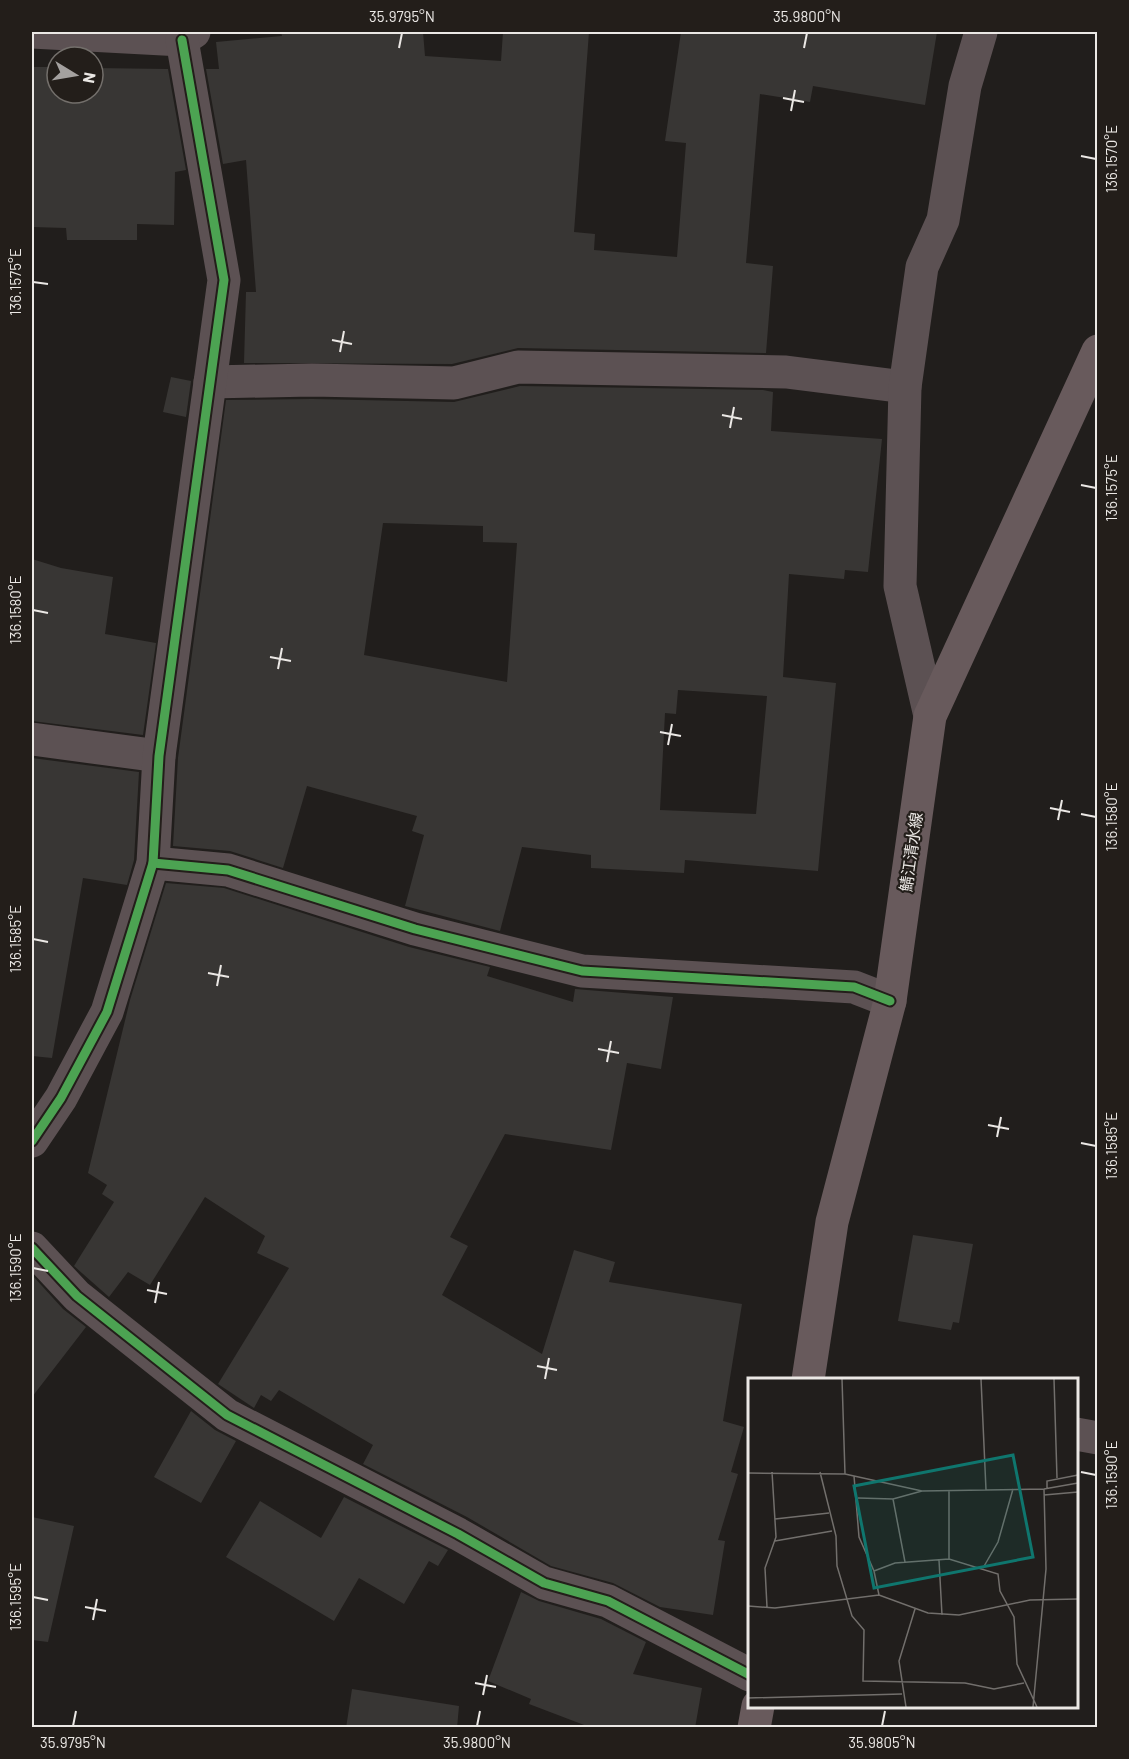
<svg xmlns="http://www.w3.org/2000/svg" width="1129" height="1759" font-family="Barlow,'Noto Sans JP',sans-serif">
	<rect width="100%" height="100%" fill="#211e1c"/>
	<!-- building -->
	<g fill="#383634" fill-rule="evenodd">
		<polygon points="281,32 423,32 425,56 501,61 503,32 589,32 574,232 595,234 594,250 677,257 686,143 665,141 681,32 937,32 925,105 813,86 810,102 760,94 746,263 773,266 766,353 518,348 452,364 244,363 246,292 256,292 246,160 223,164 206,69 219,69 216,42 282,36"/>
		<polygon points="32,67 57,67 57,93 93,93 93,68 168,69 186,170 175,172 174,225 137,224 137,240 67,240 66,228 32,227"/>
		<polygon points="171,377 191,381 186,417 163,412"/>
		<path d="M520 386 763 390 773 392 771 431 882 439 868 572 845 570 844 579 789 574 783 677 836 683 818 871 685 860 684 873 591 868V855L522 847 500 931 405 906 424 835 412 831 417 816 307 786 283 868 230 851 173 846 178 758 226 400 312 399 454 402ZM383 523 483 526V542L517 543 507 682 364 655ZM678 690 767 696 756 814 660 810 665 713 676 714Z"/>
		<polygon points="32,559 61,568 113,577 105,634 156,643 143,735 32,721"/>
		<polygon points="32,758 139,772 134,860 127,885 83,878 52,1058 32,1056"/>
		<polygon points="166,883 224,888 409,947 490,967 487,976 573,1002 575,989 673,997 661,1069 627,1063 611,1150 505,1134 450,1237 468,1246 442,1295 542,1354 574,1250 615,1262 609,1282 742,1304 723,1421 744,1427 731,1472 738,1474 718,1540 725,1541 713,1615 660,1607 613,1583 551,1566 467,1517 363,1464 373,1445 279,1390 271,1401 261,1395 254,1408 218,1384 289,1268 257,1253 265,1236 205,1197 150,1285 128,1272 109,1297 74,1266 114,1202 102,1194 107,1185 88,1173 130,1000"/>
		<polygon points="913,1235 973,1244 959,1323 953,1322 951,1330 898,1321"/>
		<polygon points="32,1275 63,1309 86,1327 32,1397"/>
		<polygon points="191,1411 215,1430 236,1441 201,1503 154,1477"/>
		<polygon points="344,1497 448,1550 438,1566 429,1561 404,1604 359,1578 334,1621 226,1557 260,1501 321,1538"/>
		<polygon points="32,1517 74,1526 48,1642 32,1640"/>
		<polygon points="521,1592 539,1601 601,1619 646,1642 633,1674 702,1688 695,1728 592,1728 529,1704 531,1699 488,1681"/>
		<polygon points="352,1689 459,1706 457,1728 346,1728"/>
	</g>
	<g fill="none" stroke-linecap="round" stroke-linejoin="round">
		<!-- minor -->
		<g stroke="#5c5153" stroke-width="33">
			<polyline points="32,32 182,40 194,32"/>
			<polyline points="210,382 312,380 454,383 518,367 786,372 905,387"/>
			<polyline points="930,716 900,586 905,387 922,267 943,220 965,86 981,32"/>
			<polyline points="32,739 159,756"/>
			<polyline points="153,863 228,870 415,929 582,971 854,987 890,1001"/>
			<polyline points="32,1141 61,1098 107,1012 153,863 159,756 224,280 182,40"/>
			<polyline points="32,1248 77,1296 227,1415 458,1534 544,1583 608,1601 750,1675"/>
			<polyline points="1076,1434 1098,1438"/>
		</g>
		<!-- major -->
		<g stroke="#685a5c" stroke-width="33">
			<polyline points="808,1380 832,1222 890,1001 930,716 1098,351"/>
			<polyline points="754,1728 758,1706"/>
		</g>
		<defs>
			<g id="cycleway">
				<polyline points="153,863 228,870 415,929 582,971 854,987 890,1001"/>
				<polyline points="32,1141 61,1098 107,1012 153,863 159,756 224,280 182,40"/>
				<polyline points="32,1248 77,1296 227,1415 458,1534 544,1583 608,1601 750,1675"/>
			</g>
		</defs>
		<!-- cycleway casing -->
		<use href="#cycleway" stroke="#231e1a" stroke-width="13"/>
		<!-- cycleway -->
		<use href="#cycleway" stroke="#4ca352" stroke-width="9"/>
	</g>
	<!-- ticks -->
	<path fill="none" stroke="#ebe8e5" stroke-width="2" d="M399 48 402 33M804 48 807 33M783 98 804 102M791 111 795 90M1081 156 1096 159M33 282 48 284M332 340 352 344M340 352 344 331M722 415 742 419M730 428 734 407M1081 485 1096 488M33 610 48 613M270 657 291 661M278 669 282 648M660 732 681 736M668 745 672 724M1050 808 1070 812M1081 814 1096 817M1058 820 1062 800M33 939 48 942M208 973 229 977M217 986 221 965M598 1049 619 1053M607 1062 611 1041M988 1125 1009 1129M997 1137 1001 1117M1081 1143 1096 1146M33 1268 48 1271M147 1290 167 1294M155 1303 159 1282M537 1366 557 1370M545 1379 549 1358M1081 1472 1096 1475M33 1597 48 1600M85 1607 106 1611M93 1620 97 1599M475 1683 496 1687M483 1695 487 1675M73 1726 76 1711M477 1726 480 1711M882 1726 885 1711"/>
	<g text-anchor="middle" stroke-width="4.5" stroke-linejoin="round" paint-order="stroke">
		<!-- street labels -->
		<g font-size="16" fill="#ebe8e5" stroke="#231e1a">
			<text transform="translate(911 852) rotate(-82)" y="6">鯖江清水線</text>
		</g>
	</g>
	<!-- overview -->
	<g transform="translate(748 1378)">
		<rect width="330" height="330" fill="#211e1c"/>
		<path fill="none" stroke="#726f6c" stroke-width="1.5" d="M94 1 97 96M233 1 238 112M306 1 309 100M72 94 88 158 89 188 104 238 116 252 115 303 217 305 246 311 276 305M0 95 97 96 174 113 296 111 330 105M106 98 111 159 126 193 131 217M299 110V103L330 97M201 112V181M296 117 330 114M110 120 145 121 174 113M145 121 157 184M27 141 81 135M27 163 84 153M191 182 194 237M235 190 250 164 265 111M126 193 147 185 201 181 250 196 252 213 266 239 269 286 289 329M0 228 27 230 131 217 180 235 211 237 282 222 330 221M19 229 17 190 28 159 24 94M0 320 154 316M158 329 151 283 167 231M285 329 298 191 296 111"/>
		<path fill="#0f766e" fill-opacity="0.15" stroke="#0f766e" stroke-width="3" d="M265 77 285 179 126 210 106 108Z"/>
		<rect width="330" height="330" fill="none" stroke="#ebe8e5" stroke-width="3"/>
	</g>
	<!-- border -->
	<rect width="1129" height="1759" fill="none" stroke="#231e1a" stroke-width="66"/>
	<!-- north arrow -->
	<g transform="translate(75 75) rotate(101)"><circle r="28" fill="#231e1a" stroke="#736f6b" stroke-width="1.5"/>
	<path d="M0-4.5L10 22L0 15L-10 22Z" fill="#a4a19f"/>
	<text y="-9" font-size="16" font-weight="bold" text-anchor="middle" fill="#ebe8e5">N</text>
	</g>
	<rect x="33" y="33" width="1063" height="1693" fill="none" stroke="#ebe8e5" stroke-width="2"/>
	<g font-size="15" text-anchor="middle" fill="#ebe8e5">
		<text x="402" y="22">35.9795°N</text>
		<text x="807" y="22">35.9800°N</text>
		<text transform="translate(1112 159) rotate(-90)" y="5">136.1570°E</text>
		<text transform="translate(16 282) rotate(-90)" y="5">136.1575°E</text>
		<text transform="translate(1112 488) rotate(-90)" y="5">136.1575°E</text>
		<text transform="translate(16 610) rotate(-90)" y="5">136.1580°E</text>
		<text transform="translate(1112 817) rotate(-90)" y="5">136.1580°E</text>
		<text transform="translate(16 939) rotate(-90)" y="5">136.1585°E</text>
		<text transform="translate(1112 1146) rotate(-90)" y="5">136.1585°E</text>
		<text transform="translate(16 1268) rotate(-90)" y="5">136.1590°E</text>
		<text transform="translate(1112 1475) rotate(-90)" y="5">136.1590°E</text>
		<text transform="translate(16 1597) rotate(-90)" y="5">136.1595°E</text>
		<text x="73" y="1748">35.9795°N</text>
		<text x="477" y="1748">35.9800°N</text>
		<text x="882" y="1748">35.9805°N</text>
	</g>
</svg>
